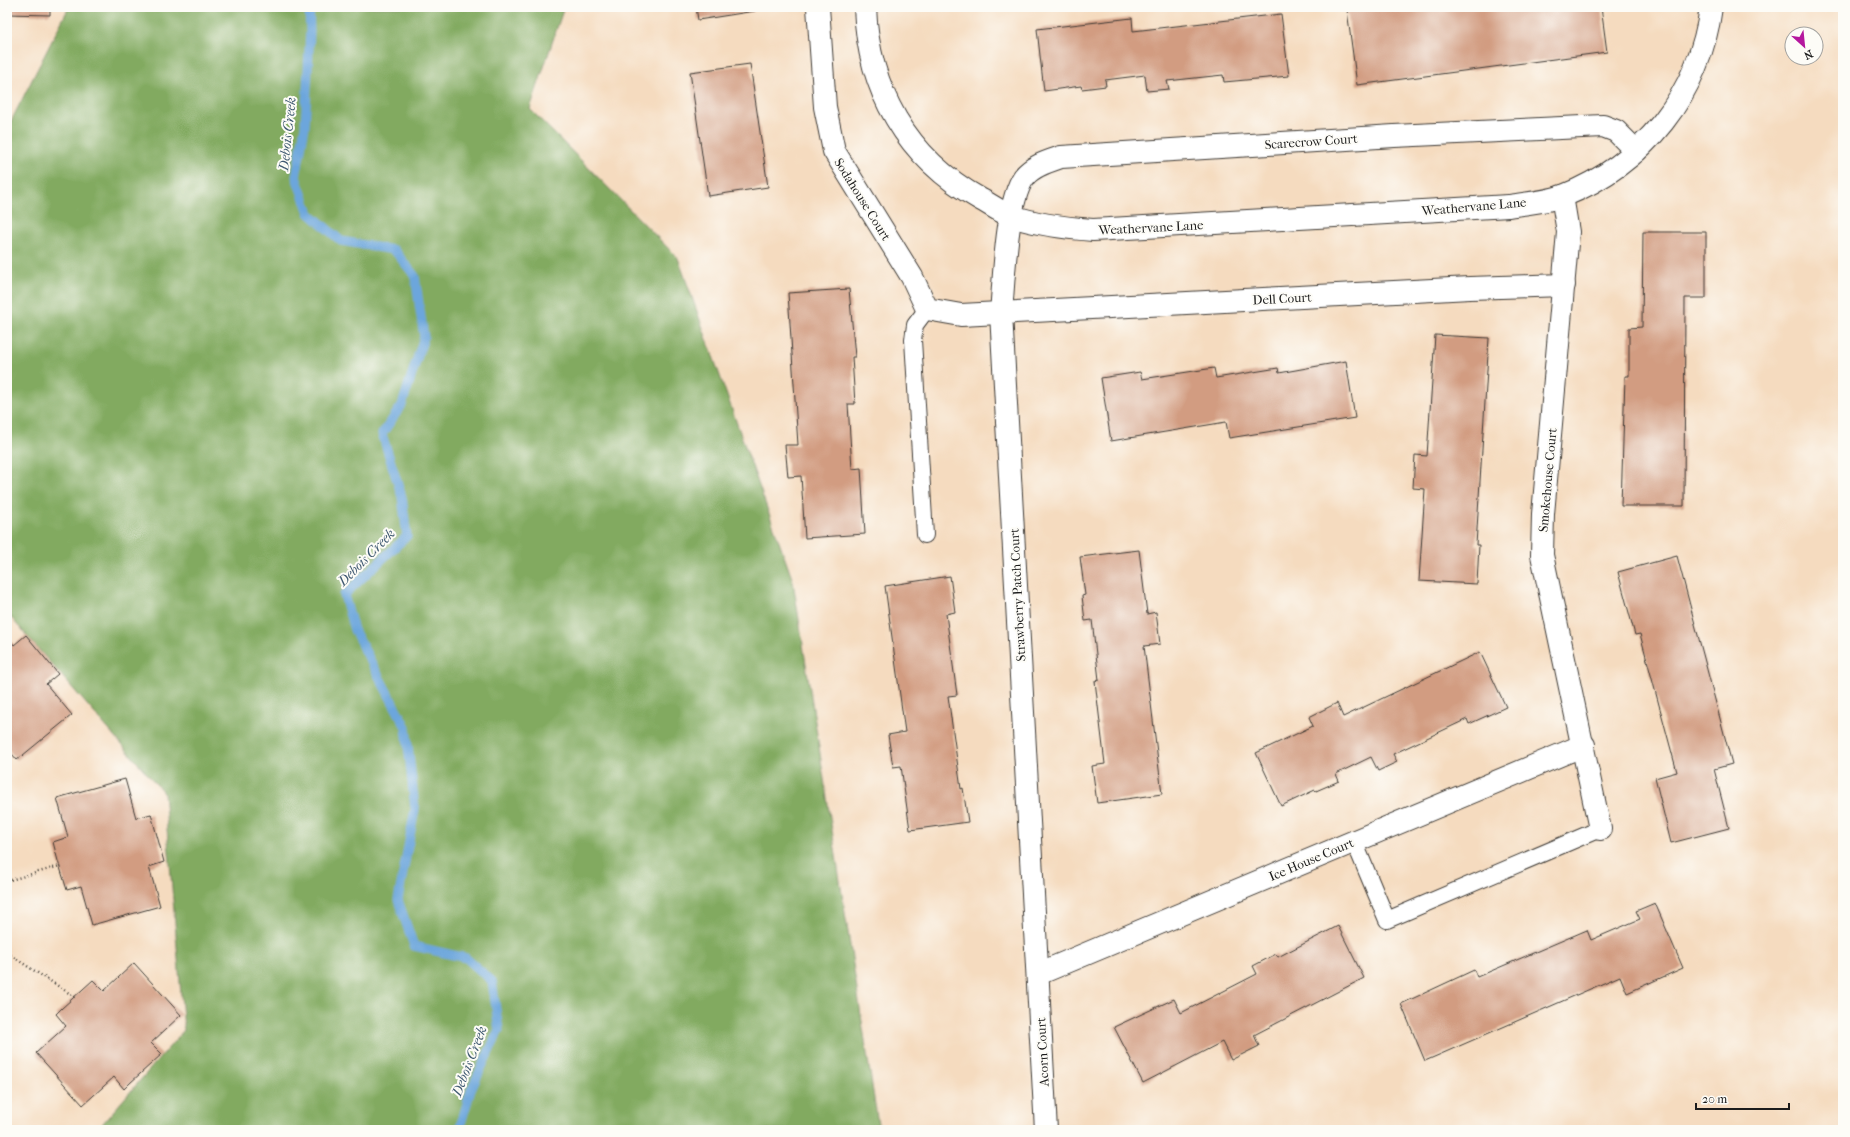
<svg xmlns="http://www.w3.org/2000/svg" width="1850" height="1137" font-family="'IM FELL French Canon',serif">
	<rect width="100%" height="100%" fill="#fdfcf7"/>
	<filter id="ink" filterUnits="userSpaceOnUse"><feTurbulence type="fractalNoise" baseFrequency=".025" numOctaves="2"/><feDisplacementMap in="SourceGraphic" scale="8" xChannelSelector="R" yChannelSelector="G"/><feConvolveMatrix kernelMatrix="1 2 1 2 8 2 1 2 1" color-interpolation-filters="sRGB"/></filter>
	<filter id="wash" filterUnits="userSpaceOnUse"><feTurbulence type="fractalNoise" baseFrequency=".012" numOctaves="4" result="noise"/><feDisplacementMap in="SourceGraphic" scale="16" xChannelSelector="R" yChannelSelector="G"/><feGaussianBlur stdDeviation="0.9" result="paint"/><feColorMatrix in="noise" values="0 0 0 0 0 0 0 0 0 0 0 0 0 0 0 0 0 1.4 0 .05"/><feComposite in="paint" operator="in"/></filter>
	<g filter="url(#wash)">
		<rect width="100%" height="100%" fill="#f5dbbf"/>
		<!-- forest -->
		<polygon fill="#82aa61" stroke="#4f633e" points="69,7 564,7 530,109 678,258 793,581 879,1130 97,1130 184,1030 164,793 7,613 7,129"/>
		<g fill="none" stroke-linecap="round" stroke-linejoin="round">
			<!-- stream -->
			<polyline stroke="#6ca6dc" stroke-width="9" points="309,7 310,31 305,127 296,177 309,213 341,241 394,250 415,276 424,337 402,405 382,434 402,497 407,536 344,595 354,630 406,727 415,809 398,900 414,946 466,958 492,981 499,1030 471,1090 459,1130"/>
		</g>
		<g id="blocks">
			<!-- building -->
			<g fill="#d29c81">
				<polygon points="7,7 50,7 50,15 7,14"/>
				<polygon points="696,7 754,7 755,11 698,20"/>
				<polygon points="1371,7 1601,7 1607,52 1357,85 1347,10"/>
				<polygon points="1281,14 1289,76 1224,82 1223,75 1167,81 1169,89 1147,91 1145,75 1105,80 1106,86 1082,89 1081,86 1044,91 1037,29 1132,18 1133,31"/>
				<polygon points="750,64 768,187 708,196 690,72"/>
				<polygon points="1643,232 1706,232 1706,298 1685,298 1684,506 1621,506 1625,376 1629,376 1629,328 1642,327"/>
				<polygon points="849,289 855,357 852,357 855,404 848,404 852,469 861,468 865,534 805,538 801,476 788,477 785,445 798,445 788,293"/>
				<polygon points="1435,335 1489,338 1476,545 1479,545 1477,584 1419,581 1425,489 1413,488 1415,455 1427,456"/>
				<polygon points="1346,361 1355,418 1229,438 1226,422 1111,441 1101,378 1140,372 1142,379 1214,368 1216,378 1278,368 1279,373"/>
				<polygon points="1139,550 1147,614 1156,612 1160,644 1144,646 1162,794 1097,803 1092,766 1105,764 1095,681 1099,680 1092,620 1085,621 1082,596 1085,595 1080,557"/>
				<polygon points="1677,556 1732,764 1714,769 1729,828 1671,843 1655,778 1677,772 1640,634 1635,635 1618,572"/>
				<polygon points="950,576 955,612 946,614 957,695 948,696 961,789 963,788 968,822 910,830 901,766 893,767 888,735 905,732 885,586"/>
				<polygon points="26,635 58,674 46,684 72,715 17,760 7,748 7,636 14,645"/>
				<polygon points="1480,652 1506,707 1469,724 1467,719 1393,754 1397,762 1378,771 1371,757 1336,774 1339,781 1316,791 1315,790 1281,806 1256,753 1313,726 1309,717 1337,703 1343,717"/>
				<polygon points="125,779 136,818 151,814 159,843 164,862 149,867 160,906 92,925 81,886 67,890 58,861 53,842 68,837 57,798"/>
				<polygon points="1655,903 1683,968 1627,993 1620,976 1425,1061 1401,1004 1474,970 1477,977 1587,930 1591,940 1640,919 1636,911"/>
				<polygon points="1338,926 1364,978 1254,1035 1259,1046 1231,1060 1222,1042 1143,1083 1114,1027 1174,999 1181,1013 1257,974 1253,966 1276,954 1278,957"/>
				<polygon points="134,963 181,1015 151,1043 162,1054 130,1083 124,1089 114,1077 83,1105 36,1053 66,1026 56,1014 62,1008 93,980 104,991"/>
			</g>
		</g>
	</g>
	<g filter="url(#ink)">
		<use href="#blocks" fill-opacity="0" stroke="#3d3934" stroke-width="1"/>
		<g fill="none" stroke-linecap="round" stroke-linejoin="round">
			<defs>
				<g id="lane">
					<polyline points="925,535 913,340 915,325 927,309"/>
					<polyline points="1354,841 1387,920 1600,829"/>
				</g>
				<g id="street">
					<polyline points="818,7 825,107 834,151 912,277 927,309 961,315 1470,288 1564,285"/>
					<path d="M865 7C868 90 907 158 980 199 990 204 1001 213 1012 216 1038 225 1066 228 1093 230L1509 206C1526 203 1546 202 1563 196 1644 164 1700 93 1711 7"/>
					<polyline points="1562,196 1568,232 1543,514 1542,555 1600,829"/>
					<polyline points="1038,974 1584,745"/>
					<path d="M1046 1130 1001 313C1004 280 1006 203 1024 177 1032 166 1049 161 1061 157L1394 136 1603 126 1616 131 1636 151"/>
				</g>
			</defs>
			<!-- lane casing -->
			<use href="#lane" stroke="#3d3934" stroke-width="18"/>
			<!-- street casing -->
			<use href="#street" stroke="#3d3934" stroke-width="24"/>
			<!-- path -->
			<g stroke="#3d3934" stroke-width="2.5" stroke-dasharray="1 3" stroke-linecap="butt">
				<polyline points="7,881 60,866"/>
				<polyline points="7,953 75,997"/>
			</g>
			<!-- lane -->
			<use href="#lane" stroke="#fff" stroke-width="16"/>
			<!-- street -->
			<use href="#street" stroke="#fff" stroke-width="22"/>
		</g>
	</g>
	<g text-anchor="middle" stroke-width="4" stroke-linejoin="round" paint-order="stroke">
		<!-- street labels -->
		<g font-size="13" fill="#1c1c1c" stroke="#fdfcf7">
			<text transform="translate(1311 141) rotate(-4)" y="5">Scarecrow Court</text>
			<text transform="translate(863 199) rotate(58)" y="5">Sodahouse Court</text>
			<text transform="translate(1474 206) rotate(-5)" y="5">Weathervane Lane</text>
			<text transform="translate(1151 227) rotate(-3)" y="5">Weathervane Lane</text>
			<text transform="translate(1282 298) rotate(-3)" y="5">Dell Court</text>
			<text transform="translate(1547 480) rotate(-85)" y="5">Smokehouse Court</text>
			<text transform="translate(1017 595) rotate(-93)" y="5">Strawberry Patch Court</text>
			<text transform="translate(1311 859) rotate(-23)" y="5">Ice House Court</text>
			<text transform="translate(1042 1052) rotate(-93)" y="5">Acorn Court</text>
		</g>
		<!-- water labels -->
		<g font-size="14" font-style="italic" fill="#405a72" stroke="#fdfcf7">
			<text transform="translate(287 134) rotate(-84)" y="5">Debois Creek</text>
			<text transform="translate(366 557) rotate(-45)" y="5">Debois Creek</text>
			<text transform="translate(469 1061) rotate(-69)" y="5">Debois Creek</text>
		</g>
	</g>
	<!-- margin -->
	<rect width="1850" height="1137" fill="none" stroke="#fdfcf7" stroke-width="24"/>
	<!-- north arrow -->
	<g transform="translate(1804 46) rotate(153)"><circle r="19" fill="#fdfcf7" stroke="#a3a29f"/>
	<path d="M0-3L7 15L0 10L-7 15Z" fill="#b5179e"/>
	<text y="-6" font-size="11" font-weight="bold" text-anchor="middle" fill="#1c1c1c">N</text>
	</g>
	<!-- scale -->
	<path d="M1696 1103v6h93v-6" fill="none" stroke="#1c1c1c" stroke-width="2"/>
	<text x="1702" y="1103" font-size="12" fill="#1c1c1c" stroke="#fdfcf7" stroke-width="3" paint-order="stroke">20 m</text>
</svg>
